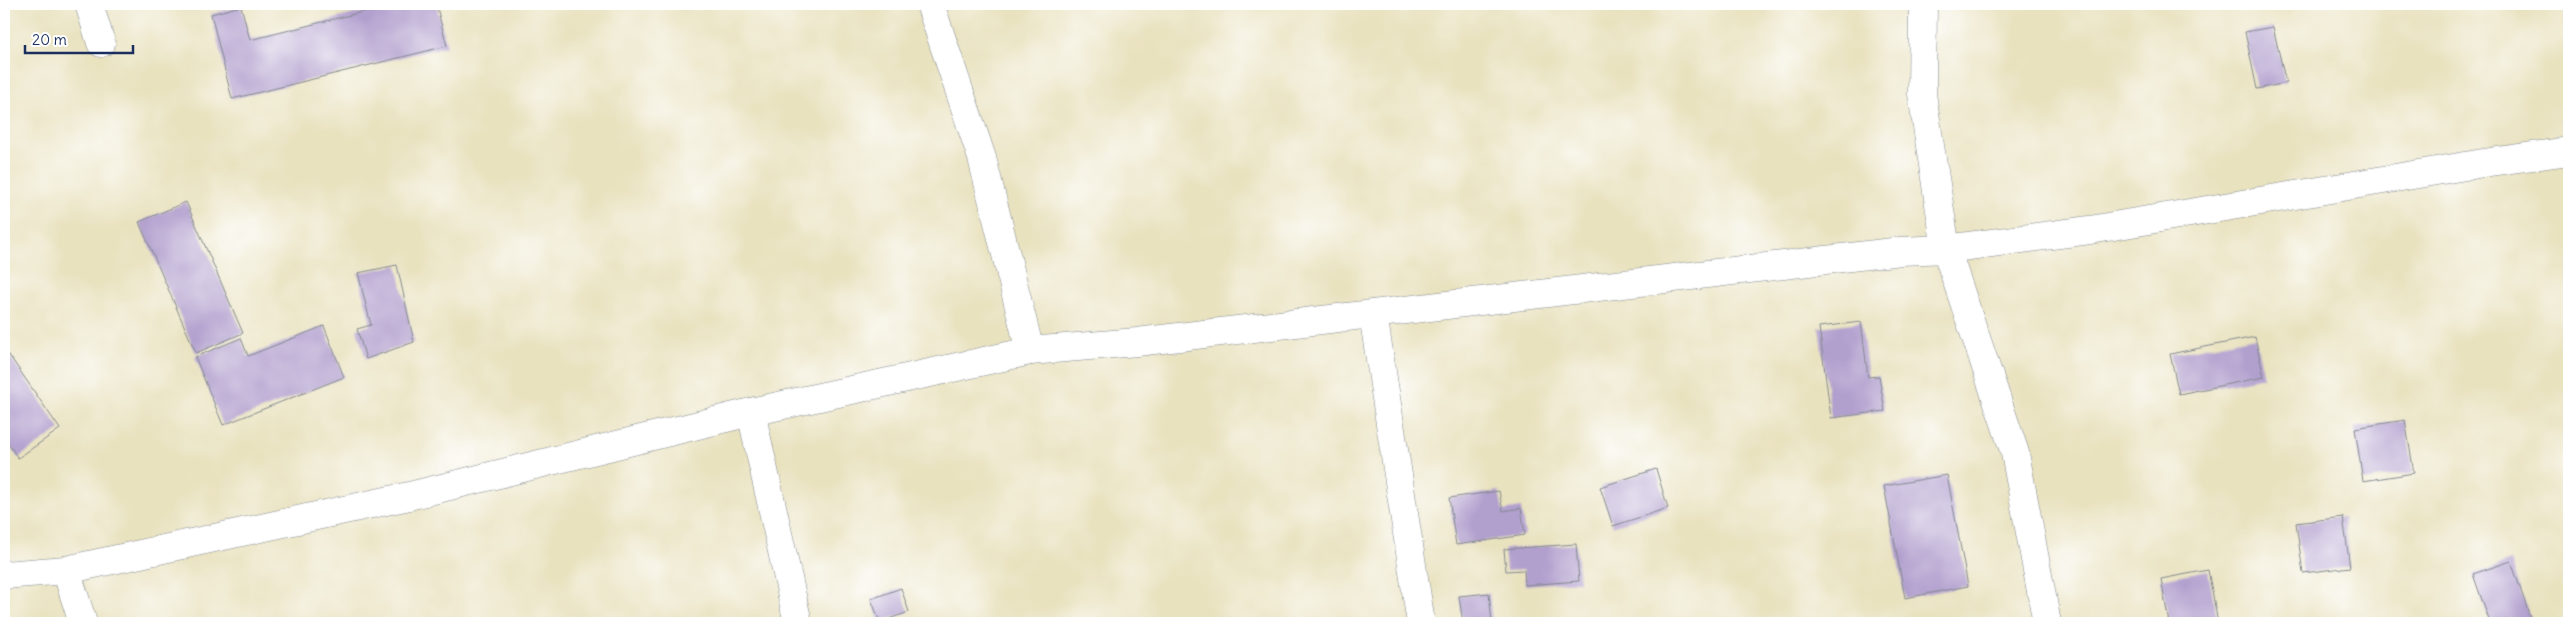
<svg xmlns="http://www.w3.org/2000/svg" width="2573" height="627" font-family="Delius,sans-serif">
	<rect width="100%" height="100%" fill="#fff"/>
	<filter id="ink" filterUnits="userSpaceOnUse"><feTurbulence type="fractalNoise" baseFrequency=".02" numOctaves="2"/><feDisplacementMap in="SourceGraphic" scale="10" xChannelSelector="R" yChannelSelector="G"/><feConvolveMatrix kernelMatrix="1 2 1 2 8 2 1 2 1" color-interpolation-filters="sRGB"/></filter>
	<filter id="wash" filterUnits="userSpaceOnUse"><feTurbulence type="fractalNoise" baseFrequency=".0096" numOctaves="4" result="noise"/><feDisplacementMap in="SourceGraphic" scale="20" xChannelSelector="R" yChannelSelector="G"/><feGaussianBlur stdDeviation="1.12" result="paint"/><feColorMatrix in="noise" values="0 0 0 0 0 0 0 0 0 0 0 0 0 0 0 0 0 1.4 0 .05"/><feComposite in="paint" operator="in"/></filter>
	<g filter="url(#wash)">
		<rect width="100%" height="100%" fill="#e9e2bf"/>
		<g id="blocks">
			<!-- building -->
			<g fill="#b19fcd">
				<polygon points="394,4 436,4 447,46 232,99 211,14 241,6 250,40"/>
				<polygon points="2273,27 2286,83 2257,89 2245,32"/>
				<polygon points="186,202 243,333 196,353 139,222"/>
				<polygon points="397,265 414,342 366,359 357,329 371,325 358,273"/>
				<polygon points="1861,322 1868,377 1879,376 1885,411 1831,418 1819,327"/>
				<polygon points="324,326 344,377 223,425 195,357 241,338 248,356"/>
				<polygon points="2255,337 2264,377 2179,394 2170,354"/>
				<polygon points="9,355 60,429 18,458 4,438 4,358"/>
				<polygon points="2405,420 2414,473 2363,481 2355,428"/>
				<polygon points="1656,469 1668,508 1613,526 1600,487"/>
				<polygon points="1947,475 1968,586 1905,598 1884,486"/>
				<polygon points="1499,491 1503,511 1521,508 1525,535 1456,545 1449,498"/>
				<polygon points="2343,517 2350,567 2303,573 2296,523"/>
				<polygon points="1576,544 1579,581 1525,585 1524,570 1506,571 1504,549"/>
				<polygon points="2511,561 2532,623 2490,623 2473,574"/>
				<polygon points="2208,570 2218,623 2169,623 2161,579"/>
				<polygon points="901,588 909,612 880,622 871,599"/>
				<polygon points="1489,593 1492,623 1463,623 1459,596"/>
			</g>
		</g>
	</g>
	<g filter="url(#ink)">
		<use href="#blocks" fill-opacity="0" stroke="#82888e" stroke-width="1"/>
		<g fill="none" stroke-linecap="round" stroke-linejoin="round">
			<defs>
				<g id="minor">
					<polyline points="89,4 101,43"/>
					<polyline points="1923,4 1922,94 1946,249 2090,230 2483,163 2569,151"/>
					<polyline points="1373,314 1421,623"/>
					<polyline points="1030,351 1137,342 1901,251 1946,249 2015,453 2047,623"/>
					<polyline points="751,412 798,623"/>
					<polyline points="66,570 83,623"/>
					<polyline points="4,575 66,570 409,496 751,412 1030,351 982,158 930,4"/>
				</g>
			</defs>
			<!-- minor casing -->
			<use href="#minor" stroke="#82888e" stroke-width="29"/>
			<!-- minor -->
			<use href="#minor" stroke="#fff" stroke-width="28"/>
		</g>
	</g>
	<!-- margin -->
	<rect width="2573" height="627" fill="none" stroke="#fff" stroke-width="20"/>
	<!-- scale -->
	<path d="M25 45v8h108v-8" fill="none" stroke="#1b2f5e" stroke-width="2.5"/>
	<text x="32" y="45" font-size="15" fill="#1b2f5e" stroke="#ffffff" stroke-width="4" paint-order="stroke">20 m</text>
</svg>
